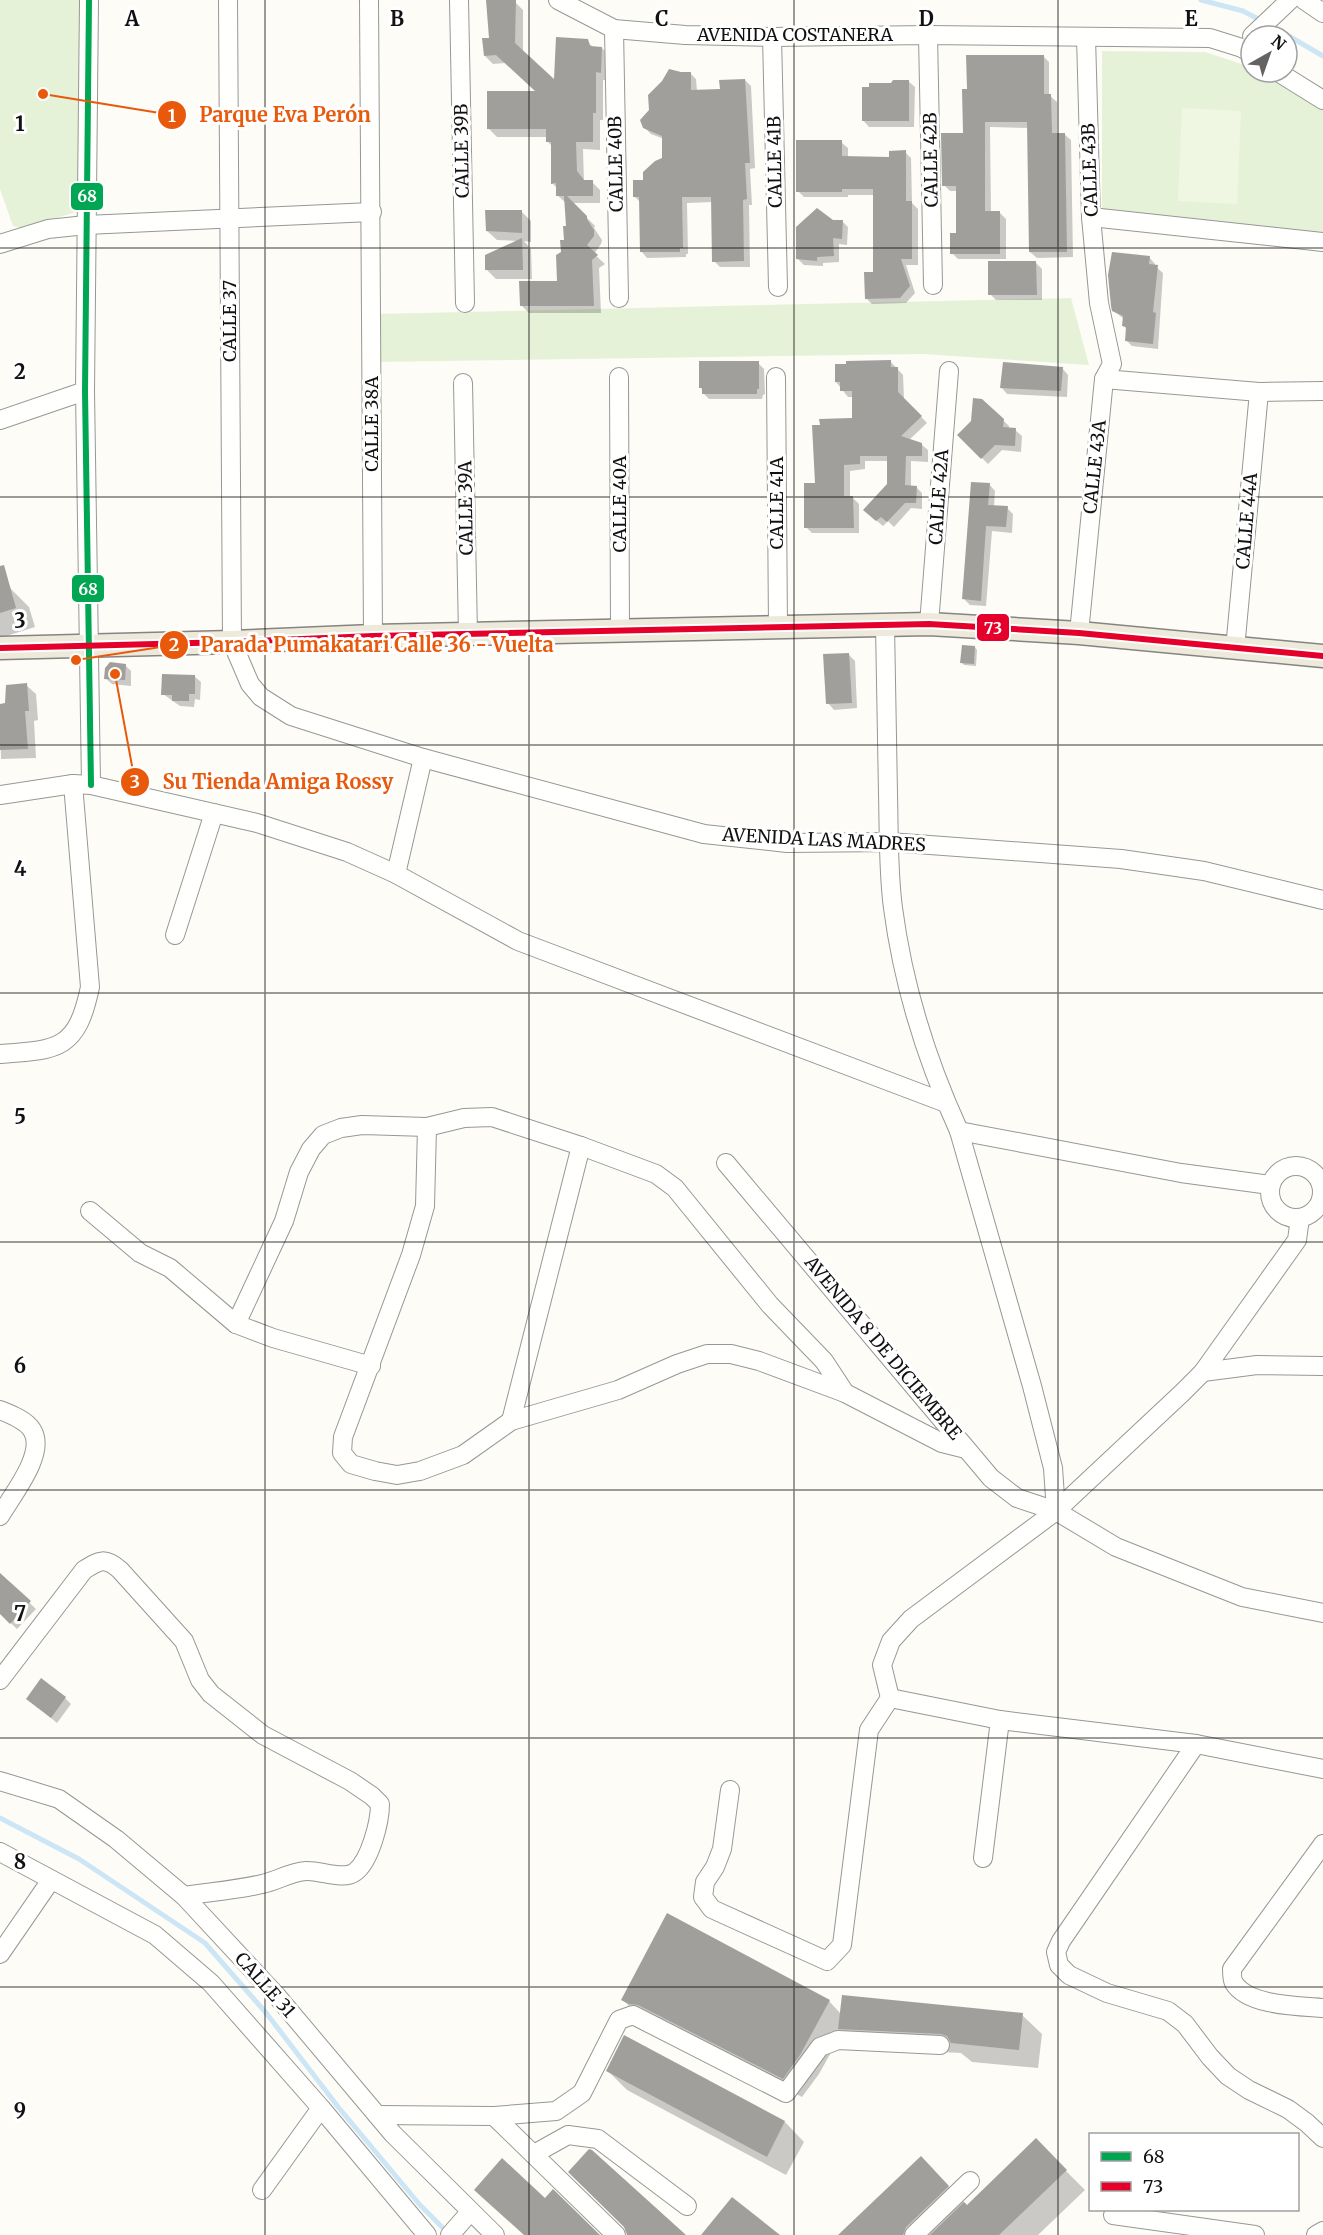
<svg xmlns="http://www.w3.org/2000/svg" width="1323" height="2235" font-family="Merriweather,serif">
	<rect width="100%" height="100%" fill="#fdfcf7"/>
	<!-- green -->
	<g fill="#e6f2d7">
		<polygon points="0,0 83,0 87,209 21,228 13,226 0,189"/>
		<polygon points="1102,51 1205,52 1251,67 1251,72 1264,72 1323,110 1323,234 1102,210"/>
		<polygon points="1071,298 1089,365 923,354 375,362 374,314"/>
	</g>
	<!-- pitch -->
	<polygon fill="#eff6e1" points="1182,108 1241,111 1237,204 1178,201"/>
	<!-- shadow -->
	<g fill="#0003">
		<polygon points="487,0 513,0 523,10 523,52 555,82 587,41 594,48 602,48 610,56 608,80 603,80 603,120 600,120 600,150 583,149 584,182 592,182 600,190 600,203 572,203 595,226 594,228 602,240 601,244 594,254 605,264 599,268 601,313 529,313 521,305 558,283 567,228 566,203 557,195 557,188 552,183 552,146 547,141 547,137 497,137 489,129 538,92 506,63 493,64 485,56 491,39"/>
		<polygon points="1043,56 1049,62 1049,95 1057,102 1057,134 1064,134 1071,140 1073,257 1037,258 1030,252 1029,128 990,127 991,213 1000,213 1006,219 1006,259 958,259 952,253 958,235 957,191 950,191 944,185 964,134"/>
		<polygon points="690,73 696,79 697,91 721,90 745,80 751,86 755,168 750,169 752,205 749,205 750,267 720,267 714,261 713,202 687,203 688,254 686,254 686,257 647,258 641,251 640,202 634,196 664,159 664,139 651,134 644,127"/>
		<polygon points="908,81 915,87 914,127 869,127 863,120 892,85"/>
		<polygon points="841,142 848,148 848,158 891,158 905,152 911,158 912,203 918,209 918,265 906,265 915,293 906,303 872,304 866,298 874,274 874,195 848,195 848,197 804,197 798,191"/>
		<polygon points="522,212 531,221 531,242 524,241 531,249 532,279 496,279 486,269 518,241 497,240 487,231"/>
		<polygon points="842,221 848,227 847,245 839,244 839,262 823,263 823,266 804,265 798,259"/>
		<polygon points="1149,257 1155,264 1155,266 1163,273 1158,349 1132,346 1126,340 1127,330 1124,326 1124,319 1114,311"/>
		<polygon points="1036,263 1042,269 1042,300 996,300 990,294"/>
		<polygon points="890,361 903,375 904,399 927,423 909,440 921,444 928,450 928,462 911,461 911,487 916,487 922,493 922,509 911,508 894,527 888,521 883,526 871,516 888,484 889,461 865,461 865,469 850,471 850,498 853,498 859,504 859,533 812,533 806,527 817,484 854,420 853,397 848,397 836,382"/>
		<polygon points="758,363 764,369 765,394 763,395 762,399 709,399 703,393 701,387"/>
		<polygon points="1062,368 1068,375 1067,397 1007,394 1001,387"/>
		<polygon points="982,400 1009,426 1009,429 1015,430 1022,436 1021,452 1002,450 988,464 959,435 972,422"/>
		<polygon points="989,484 995,491 994,507 1007,508 1013,514 1012,533 992,531 986,606 970,605 964,599"/>
		<polygon points="9,587 29,607 35,627 0,638 0,590"/>
		<polygon points="975,647 977,650 976,666 964,665 962,663"/>
		<polygon points="849,655 855,661 857,708 834,710 828,703"/>
		<polygon points="125,665 131,671 131,686 112,684 105,678"/>
		<polygon points="194,676 201,682 200,700 195,699 194,707 180,706 163,694"/>
		<polygon points="26,685 36,694 38,720 34,721 36,758 1,759 0,705 7,705"/>
		<polygon points="2,1577 36,1609 17,1629 0,1613 0,1579"/>
		<polygon points="65,1698 71,1704 57,1723 28,1699"/>
		<polygon points="623,2000 829,2001 841,2014 1022,2015 1042,2034 1038,2068 972,2062 961,2053 859,2048 843,2031 819,2074 802,2097 659,2024 642,2019"/>
		<polygon points="624,2037 785,2122 804,2142 786,2175 627,2090 608,2071"/>
		<polygon points="1036,2141 1085,2190 1038,2235 840,2235 940,2178 968,2206"/>
	</g>
	<g fill="none" stroke-linecap="round" stroke-linejoin="round">
		<!-- stream -->
		<g stroke="#cde6f6" stroke-width="5">
			<polyline points="1201,0 1243,11 1262,21"/>
			<polyline points="1270,25 1323,56"/>
			<polyline points="0,1818 79,1859 205,1943 267,2014 339,2108 420,2205 449,2234"/>
		</g>
	</g>
	<!-- building -->
	<g fill="#a19f9c">
		<polygon points="486,0 516,0 515,43 554,79 556,37 588,39 590,46 602,47 601,73 596,72 596,113 593,113 593,142 576,142 577,171 584,180 593,180 593,196 567,196 587,216 587,219 594,230 594,236 587,245 598,255 592,260 594,306 520,306 519,281 557,281 556,255 561,252 560,240 564,240 563,226 566,226 564,196 556,196 556,183 551,184 551,142 546,142 546,129 487,129 487,91 535,91 496,55 484,56 482,38 489,38"/>
		<polygon points="966,55 1044,55 1044,94 1051,94 1052,133 1065,133 1067,252 1029,252 1027,122 985,122 985,211 1000,211 1000,254 950,254 950,233 956,233 956,186 942,186 941,133 963,133 962,89 967,89"/>
		<polygon points="669,69 681,72 691,72 691,90 720,89 719,80 745,79 750,163 745,163 747,199 743,200 744,261 712,262 711,197 682,197 683,248 680,248 680,252 640,252 639,197 633,197 633,180 643,180 643,172 655,161 662,158 662,136 643,128 640,120 649,110 648,95 662,81"/>
		<polygon points="893,80 909,80 909,121 862,121 862,87 869,87 869,83 891,83"/>
		<polygon points="796,140 842,140 842,156 889,157 889,151 906,150 906,201 912,201 912,259 901,259 910,286 900,298 865,299 864,272 873,272 873,189 842,189 842,192 796,192"/>
		<polygon points="817,208 833,220 843,220 842,239 833,238 834,256 817,257 817,261 796,259 796,227"/>
		<polygon points="485,210 522,210 522,233 486,231"/>
		<polygon points="522,238 523,270 485,270 485,255"/>
		<polygon points="1112,252 1150,256 1149,264 1158,265 1153,312 1156,313 1153,344 1125,341 1126,327 1122,326 1123,316 1112,311 1111,306 1108,275"/>
		<polygon points="988,261 1036,261 1037,295 988,295"/>
		<polygon points="891,360 891,367 898,367 898,392 922,416 901,436 922,443 922,456 906,456 905,485 917,486 916,503 905,503 887,522 881,517 876,521 863,510 887,484 887,456 860,456 860,464 844,465 844,496 853,496 854,528 804,528 804,483 815,483 812,425 820,425 819,419 852,418 852,391 840,391 840,382 835,382 835,364 846,364 846,361"/>
		<polygon points="699,361 759,361 759,389 757,389 757,394 702,394 702,388 699,388"/>
		<polygon points="1003,362 1063,367 1061,391 1000,388"/>
		<polygon points="973,398 982,399 1004,419 1003,427 1016,428 1015,446 995,445 981,459 957,435 971,421"/>
		<polygon points="971,482 990,483 988,505 1008,506 1006,527 986,526 981,601 962,599"/>
		<polygon points="4,565 16,608 0,613 0,566"/>
		<polygon points="962,645 975,646 974,664 960,663"/>
		<polygon points="849,653 852,703 826,704 823,654"/>
		<polygon points="110,662 126,664 125,680 104,679 105,668"/>
		<polygon points="162,674 195,675 195,694 189,694 189,701 172,701 172,695 161,695"/>
		<polygon points="27,683 29,711 25,711 28,749 0,750 0,704 5,703 6,685"/>
		<polygon points="0,1573 31,1601 10,1624 0,1614"/>
		<polygon points="41,1678 66,1697 51,1718 26,1699"/>
		<polygon points="667,1913 830,2000 800,2055 783,2079 638,2005 629,2004 621,2000"/>
		<polygon points="842,1995 1023,2013 1019,2050 951,2043 947,2036 941,2034 838,2029"/>
		<polygon points="624,2035 785,2121 767,2157 606,2071"/>
		<polygon points="1036,2138 1067,2170 999,2235 930,2235 964,2202 967,2205"/>
		<polygon points="589,2149 592,2150 686,2235 627,2235 624,2227 568,2172"/>
		<polygon points="921,2156 949,2186 906,2227 903,2235 838,2235"/>
		<polygon points="502,2158 545,2198 553,2189 600,2235 524,2235 474,2190"/>
		<polygon points="732,2197 780,2235 701,2235"/>
	</g>
	<g fill="none" stroke-linecap="round" stroke-linejoin="round">
		<defs>
			<g id="minor">
				<polyline points="89,0 85,391 91,785"/>
				<polyline points="228,0 232,642 250,684 261,697 291,716 423,758 704,834 787,843 889,842 1121,859 1204,871 1323,900"/>
				<polyline points="369,0 373,636"/>
				<polyline points="459,0 465,303"/>
				<polyline points="558,0 614,29 685,35 772,37 928,35 1210,38 1242,48 1251,54"/>
				<polyline points="1304,0 1323,13"/>
				<polyline points="614,29 619,298"/>
				<polyline points="928,35 933,285"/>
				<polyline points="1252,36 1290,0"/>
				<polyline points="772,37 778,287"/>
				<polyline points="1278,72 1323,100"/>
				<polyline points="1091,217 1323,242"/>
				<polyline points="0,244 48,229 86,225 372,212"/>
				<polyline points="619,377 620,631"/>
				<polyline points="776,377 778,628"/>
				<polyline points="1104,379 1259,392 1323,391"/>
				<polyline points="463,383 468,634"/>
				<polyline points="0,420 85,391"/>
				<polyline points="929,624 949,371"/>
				<path d="M885 625C886 682 887 738 888 794 889 832 888 871 893 908 903 984 927 1061 959 1131L1032 1386 1053 1468 1056 1511"/>
				<polyline points="1079,633 1104,379 1112,364 1099,303 1091,217 1086,37"/>
				<polyline points="1235,649 1259,392"/>
				<polyline points="0,795 73,784 91,785 257,823 347,852 396,874 518,941 946,1103"/>
				<polyline points="396,874 423,758"/>
				<polyline points="175,935 214,813"/>
				<path d="M0 1054C58 1050 77 1050 90 987L73 784"/>
				<polyline points="427,1127 425,1206 411,1255 343,1437 342,1453 351,1464 375,1471 397,1475 420,1471 463,1455 511,1421 618,1390 677,1364 707,1354 731,1354 759,1361 845,1393 942,1443 966,1449"/>
				<polyline points="959,1131 1181,1173 1270,1185"/>
				<polyline points="726,1163 991,1478 1017,1498 1056,1511 1116,1547 1242,1597 1323,1613"/>
				<circle cx="1296" cy="1192" r="26"/>
				<polyline points="90,1211 140,1253 170,1268 236,1324 273,1338 371,1366"/>
				<polyline points="236,1324 284,1221 299,1172 311,1149 323,1135 341,1128 362,1125 427,1127 464,1118 492,1117 581,1146 656,1174 675,1188 770,1305 824,1361 845,1393"/>
				<polyline points="1203,1372 1257,1365 1323,1366"/>
				<path d="M0 1410C10 1414 26 1420 32 1430 47 1453 12 1495 0 1516"/>
				<polyline points="511,1421 581,1146"/>
				<path d="M0 1680 84 1570C100 1560 105 1557 120 1570L184 1641 200 1680 211 1694 263 1735 350 1781 372 1796 380 1804C380 1822 370 1861 355 1872 343 1881 320 1870 306 1871 290 1872 277 1881 262 1884 237 1890 210 1892 184 1896"/>
				<polyline points="890,1698 1000,1720 1196,1744 1323,1769"/>
				<polyline points="1196,1744 1061,1941 1056,1952 1059,1965 1069,1975 1107,1993 1168,2011 1185,2024 1210,2057 1228,2076 1249,2090 1288,2109 1307,2123 1323,2138"/>
				<polyline points="0,1781 59,1799 116,1839 184,1896 276,1995 393,2134 495,2235"/>
				<polyline points="730,1790 722,1849 715,1867 705,1882 703,1897 712,1909 827,1961 842,1945 869,1730 890,1698 882,1665 891,1641 911,1619 1056,1511 1182,1393 1203,1372 1297,1240 1300,1218"/>
				<path d="M1323 1844 1232 1969C1232 1974 1232 1980 1234 1983 1248 2006 1299 2006 1323 2008"/>
				<polyline points="0,1852 155,1935 211,1983 321,2108 427,2235"/>
				<polyline points="983,1858 1000,1720"/>
				<polyline points="0,1954 51,1880"/>
				<polyline points="377,2115 494,2116 616,2235"/>
				<polyline points="494,2116 556,2111 582,2093 619,2020 633,2015 786,2093 820,2047 838,2040 940,2045"/>
				<polyline points="534,2154 568,2135 598,2139 687,2206"/>
				<polyline points="262,2190 321,2108"/>
				<polyline points="1113,2215 1255,2235"/>
				<polyline points="450,2235 470,2212"/>
				<polyline points="914,2235 970,2181"/>
				<polyline points="1316,2235 1323,2231"/>
			</g>
			<polyline id="major" points="0,648 232,642 373,636 929,624 1079,633 1323,656"/>
		</defs>
		<!-- minor casing -->
		<use href="#minor" stroke="#979795" stroke-width="20"/>
		<!-- major casing -->
		<use href="#major" stroke="#858482" stroke-width="25"/>
		<!-- minor -->
		<use href="#minor" stroke="#fffffe" stroke-width="18"/>
		<!-- major -->
		<use href="#major" stroke="#ede9db" stroke-width="22"/>
		<defs>
			<polyline id="bus-1" points="89,0 85,391 91,785"/>
			<polyline id="bus-2" points="0,648 232,642 373,636 929,624 1079,633 1323,656"/>
		</defs>
		<!-- bus-1 casing -->
		<use href="#bus-1" stroke="#fff" stroke-width="10"/>
		<!-- bus-2 casing -->
		<use href="#bus-2" stroke="#fff" stroke-width="10"/>
		<!-- bus-1 -->
		<use href="#bus-1" stroke="#00a651" stroke-width="6"/>
		<!-- bus-2 -->
		<use href="#bus-2" stroke="#e4002b" stroke-width="6"/>
	</g>
	<!-- grid -->
	<path fill="none" stroke="#111" stroke-width="1.5" stroke-opacity="0.55" d="M265 0V2235M529 0V2235M794 0V2235M1058 0V2235M0 248H1323M0 497H1323M0 745H1323M0 993H1323M0 1242H1323M0 1490H1323M0 1738H1323M0 1987H1323"/>
	<g text-anchor="middle" stroke-width="6" stroke-linejoin="round" paint-order="stroke">
		<!-- street labels -->
		<g font-size="18" fill="#111" stroke="#fff">
			<text x="795" y="41">AVENIDA COSTANERA</text>
			<text transform="translate(462 151) rotate(-91)" y="6">CALLE 39B</text>
			<text transform="translate(931 160) rotate(-91)" y="6">CALLE 42B</text>
			<text transform="translate(775 162) rotate(-91)" y="6">CALLE 41B</text>
			<text transform="translate(616 164) rotate(-91)" y="6">CALLE 40B</text>
			<text transform="translate(1090 170) rotate(-92)" y="6">CALLE 43B</text>
			<text transform="translate(230 321) rotate(-90)" y="6">CALLE 37</text>
			<text transform="translate(372 424) rotate(-90)" y="6">CALLE 38A</text>
			<text transform="translate(1095 467) rotate(-84)" y="6">CALLE 43A</text>
			<text transform="translate(939 497) rotate(-86)" y="6">CALLE 42A</text>
			<text transform="translate(777 503) rotate(-90)" y="6">CALLE 41A</text>
			<text transform="translate(620 504) rotate(-90)" y="6">CALLE 40A</text>
			<text transform="translate(466 508) rotate(-91)" y="6">CALLE 39A</text>
			<text transform="translate(1247 521) rotate(-85)" y="6">CALLE 44A</text>
			<text transform="translate(824 840) rotate(3)" y="6">AVENIDA LAS MADRES</text>
			<text transform="translate(883 1348) rotate(50)" y="6">AVENIDA 8 DE DICIEMBRE</text>
			<text transform="translate(265 1985) rotate(48)" y="6">CALLE 31</text>
		</g>
	</g>
	<g font-size="20" text-anchor="middle" font-weight="bold" fill="#111" stroke="#fff" stroke-width="6" stroke-linejoin="round" paint-order="stroke">
		<text x="132" y="26">A</text>
		<text x="397" y="26">B</text>
		<text x="662" y="26">C</text>
		<text x="926" y="26">D</text>
		<text x="1191" y="26">E</text>
		<text x="20" y="131">1</text>
		<text x="20" y="379">2</text>
		<text x="20" y="628">3</text>
		<text x="20" y="876">4</text>
		<text x="20" y="1124">5</text>
		<text x="20" y="1373">6</text>
		<text x="20" y="1621">7</text>
		<text x="20" y="1869">8</text>
		<text x="20" y="2118">9</text>
	</g>
	<!-- callouts -->
	<path fill="none" stroke="#e8590c" stroke-width="2" d="M43 94L172 115M76 660L174 645M115 674L135 782"/>
	<g fill="#e8590c" stroke="#fff" stroke-width="2">
		<circle cx="43" cy="94" r="6"/>
		<circle cx="76" cy="660" r="6"/>
		<circle cx="115" cy="674" r="6"/>
		<circle cx="172" cy="115" r="15"/>
		<circle cx="174" cy="645" r="15"/>
		<circle cx="135" cy="782" r="15"/>
	</g>
	<g font-size="18" text-anchor="middle" font-weight="bold" fill="#fff">
		<text x="172" y="122">1</text>
		<text x="174" y="651">2</text>
		<text x="135" y="788">3</text>
	</g>
	<g font-size="20" text-anchor="middle" font-weight="bold" fill="#e8590c" stroke="#fff" stroke-width="6" stroke-linejoin="round" paint-order="stroke">
		<text x="285" y="122">Parque Eva Perón</text>
		<text x="377" y="652">Parada Pumakatari Calle 36 - Vuelta</text>
		<text x="278" y="789">Su Tienda Amiga Rossy</text>
	</g>
	<g stroke="#fff" stroke-width="2">
		<rect x="70" y="182" width="34" height="29" rx="6" fill="#00a651"/>
		<rect x="71" y="574" width="34" height="29" rx="6" fill="#00a651"/>
		<rect x="976" y="613" width="34" height="29" rx="6" fill="#e4002b"/>
	</g>
	<g font-size="16" text-anchor="middle" font-weight="bold" fill="#fff">
		<text x="87" y="202">68</text>
		<text x="88" y="595">68</text>
		<text x="993" y="634">73</text>
	</g>
	<!-- legend -->
	<rect x="1089" y="2133" width="210" height="78" fill="#ffffff" stroke="#a0a0a0" stroke-width="1.5"/>
	<rect x="1101" y="2152" width="30" height="9" fill="#00a651" stroke="#a0a0a0" stroke-width="1.5"/>
	<text x="1143" y="2163" font-size="18" fill="#111111">68</text>
	<rect x="1101" y="2182" width="30" height="9" fill="#e4002b" stroke="#a0a0a0" stroke-width="1.5"/>
	<text x="1143" y="2193" font-size="18" fill="#111111">73</text>
	<!-- north arrow -->
	<g transform="translate(1269 54) rotate(40)"><circle r="28" fill="#ffffff" stroke="#a0a0a0" stroke-width="1.5"/>
	<path d="M0-4.5L10 22L0 15L-10 22Z" fill="#646362"/>
	<text y="-9" font-size="16" font-weight="bold" text-anchor="middle" fill="#111111">N</text>
	</g>
</svg>
